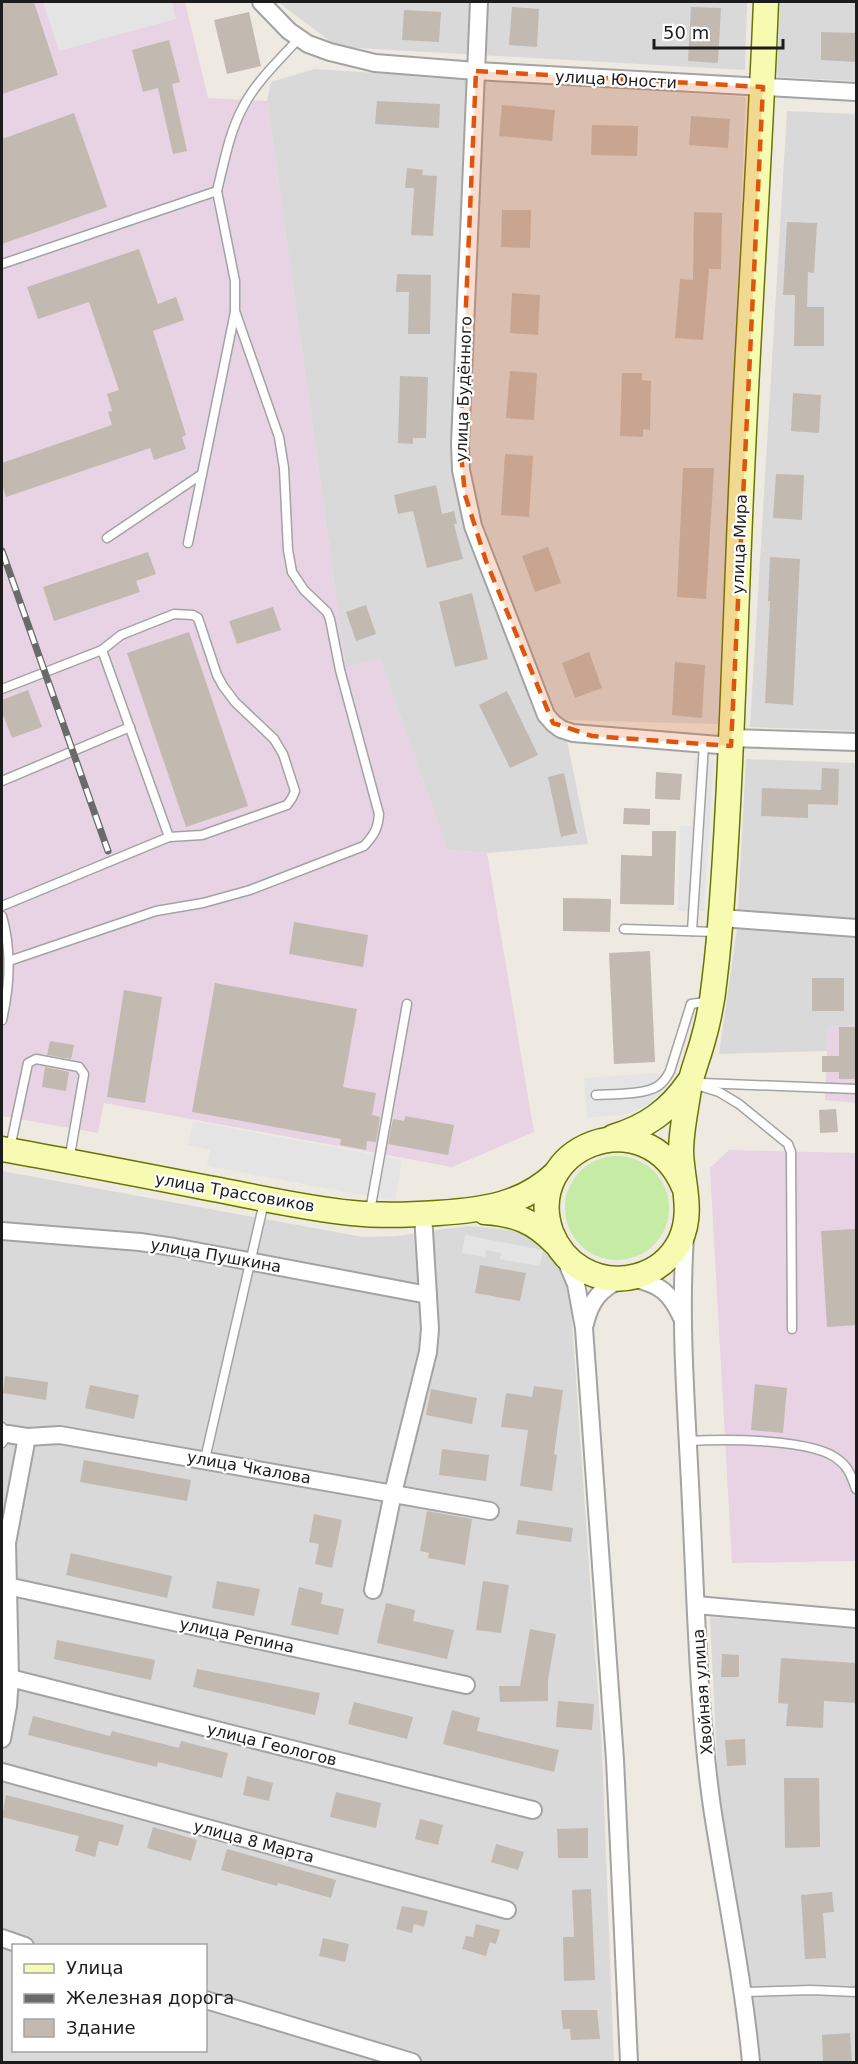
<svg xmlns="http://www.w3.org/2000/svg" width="858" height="2064" font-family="'DejaVu Sans',sans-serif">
	<rect width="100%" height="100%" fill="#eeeae1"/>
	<!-- residential -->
	<g fill="#dad9d9" fill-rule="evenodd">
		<polygon points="278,2 747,2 745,70 338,47"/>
		<polygon points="780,2 856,2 856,81 779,77 777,74"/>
		<polygon points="315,69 746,97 718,724 563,720 588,844 487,853 447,850 380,658 346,668 267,101 271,82"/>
		<polygon points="787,111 856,114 856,731 750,727"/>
		<polygon points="746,759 856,763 856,1025 828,1027 827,1051 719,1054 737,929"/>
		<path d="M2 1171 363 1237 396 1236 467 1226 512 1230 528 1235 541 1244 555 1262 566 1283 571 1308 602 1751 614 2062H2ZM14 1946H206V2050H14Z"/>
		<polygon points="710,1617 856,1628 856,2062 759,2062 718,1782"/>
	</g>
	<!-- industrial -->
	<g fill="#e7d3e3">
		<polygon points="2,2 185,2 208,98 267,101 346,668 380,658 447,850 487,853 534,1132 452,1167 104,1103 98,1133 2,1116"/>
		<polygon points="856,1025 856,1103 825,1100 828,1027"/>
		<polygon points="729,1150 856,1153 856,1561 732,1563 710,1168"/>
	</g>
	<!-- grass -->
	<circle fill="#c6eba5" cx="617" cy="1208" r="52"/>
	<!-- parking -->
	<g fill="#e4e4e4">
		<polygon points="43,2 172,2 176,19 59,51"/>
		<polygon points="694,759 714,760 704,911 678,911 680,826 692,826"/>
		<polygon points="657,1073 667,1083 659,1094 646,1106 628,1114 587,1118 584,1078"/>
		<polygon points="193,1121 402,1160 395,1201 207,1166 210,1150 188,1145"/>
		<polygon points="465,1235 543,1250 540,1266 500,1259 501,1253 486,1250 485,1257 462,1253"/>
	</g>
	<!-- building -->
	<g fill="#c2b9b1">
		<polygon points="2,2 34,2 58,75 2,94"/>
		<polygon points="512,7 539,9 537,47 509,45"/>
		<polygon points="691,7 721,8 718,63 688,61"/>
		<polygon points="404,10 441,12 439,42 402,40"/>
		<polygon points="249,12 261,66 227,74 214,20"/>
		<polygon points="821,32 856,33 856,62 821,60"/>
		<polygon points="169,40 180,82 172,84 187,151 173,154 158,88 143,92 132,50"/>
		<polygon points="377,101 440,104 439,128 375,124"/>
		<polygon points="502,105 555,110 552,141 499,136"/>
		<polygon points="74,113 107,207 2,244 2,139"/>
		<polygon points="691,116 730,119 728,148 689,145"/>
		<polygon points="592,125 638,126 637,156 591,155"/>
		<polygon points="407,168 423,170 422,175 437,176 433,236 411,235 414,188 405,188"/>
		<polygon points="502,210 531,210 530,248 501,247"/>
		<polygon points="694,212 722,213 721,269 709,269 703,340 675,338 680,279 693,280"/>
		<polygon points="787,222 817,223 814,273 808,272 807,307 824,307 824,346 794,346 795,295 783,295"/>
		<polygon points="139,249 158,304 176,297 184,320 153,331 186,435 182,437 186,449 154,460 150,448 6,497 2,484 2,463 112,425 108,412 112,411 107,394 119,390 89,302 38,319 27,287"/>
		<polygon points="397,274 431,275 430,334 408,334 409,292 396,292"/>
		<polygon points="512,293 540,295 538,335 510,333"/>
		<polygon points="510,371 537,373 534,420 506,418"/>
		<polygon points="622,373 642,373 642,380 651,381 650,430 643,429 643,437 620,436"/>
		<polygon points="400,376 428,377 426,438 413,438 413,444 398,443"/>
		<polygon points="793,393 821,395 819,433 791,431"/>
		<polygon points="505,454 533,456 529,517 501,515"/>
		<polygon points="683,468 714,468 706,599 677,597"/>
		<polygon points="776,474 804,475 802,520 773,518"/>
		<polygon points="436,485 442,514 454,511 457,524 454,524 463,559 427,568 413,511 398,514 394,495"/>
		<polygon points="548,547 561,583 535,592 522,556"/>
		<polygon points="148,552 156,574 136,581 140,592 54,621 43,587"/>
		<polygon points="770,557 800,559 793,705 765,703 770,601 768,601"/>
		<polygon points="472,593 488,659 455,667 439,602"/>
		<polygon points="366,605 376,634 356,641 346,612"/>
		<polygon points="273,607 281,630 237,644 229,621"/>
		<polygon points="189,632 248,806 186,827 127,653"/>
		<polygon points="589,652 602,688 575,698 562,663"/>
		<polygon points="675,662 705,665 702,718 672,715"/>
		<polygon points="28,690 42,727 12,738 2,712 2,700"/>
		<polygon points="507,691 538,755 510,768 479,705"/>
		<polygon points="822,768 839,769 838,805 808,804 808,818 761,816 762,788 821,790"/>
		<polygon points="656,772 682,774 680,800 655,799"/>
		<polygon points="564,773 577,833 561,837 548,777"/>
		<polygon points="624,808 650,809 650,825 623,824"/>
		<polygon points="652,831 676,831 674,905 620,904 621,855 652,856"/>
		<polygon points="563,898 611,899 610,932 563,931"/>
		<polygon points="294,922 368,935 363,967 289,954"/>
		<polygon points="650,951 655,1062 614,1064 609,953"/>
		<rect x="812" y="978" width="32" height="33"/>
		<polygon points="215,983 357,1009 343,1087 376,1093 372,1115 380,1117 376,1142 367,1141 366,1150 340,1145 341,1139 192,1112"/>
		<polygon points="124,990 162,997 145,1103 107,1097"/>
		<polygon points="839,1027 856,1027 856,1079 839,1079 839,1072 822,1072 822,1056 839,1056"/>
		<polygon points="50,1041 74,1045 71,1059 47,1055"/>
		<polygon points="45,1067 69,1072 66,1091 42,1087"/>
		<polygon points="836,1109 838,1132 820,1133 819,1110"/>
		<polygon points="405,1116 454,1125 448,1155 388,1144 393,1119 404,1121"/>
		<polygon points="856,1229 856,1325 827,1327 821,1231"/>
		<polygon points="480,1265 526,1273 520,1301 475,1293"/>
		<polygon points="5,1376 48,1382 46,1400 3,1393"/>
		<polygon points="755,1384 787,1388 783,1433 751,1430"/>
		<polygon points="90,1385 139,1395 134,1419 85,1408"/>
		<polygon points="534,1386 563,1390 554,1454 557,1455 552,1491 520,1486 528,1430 501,1427 506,1393 532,1397"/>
		<polygon points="431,1389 477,1398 472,1424 426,1415"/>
		<polygon points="442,1449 489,1455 486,1481 439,1475"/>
		<polygon points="84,1460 191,1480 187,1501 80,1482"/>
		<polygon points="427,1511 472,1519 465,1565 428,1558 429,1553 420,1551"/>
		<polygon points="314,1514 342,1520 332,1568 315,1564 319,1544 309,1542"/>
		<polygon points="518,1520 573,1528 571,1542 516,1534"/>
		<polygon points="71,1553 172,1576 167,1598 66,1575"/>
		<polygon points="217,1581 260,1589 254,1616 212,1608"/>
		<polygon points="483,1581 509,1585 501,1633 476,1630"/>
		<polygon points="299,1587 323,1593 321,1604 344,1609 338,1635 291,1625"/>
		<polygon points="386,1603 415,1610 413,1621 454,1630 447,1659 377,1643"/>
		<polygon points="530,1629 556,1634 548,1680 548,1701 500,1702 499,1686 520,1686"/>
		<polygon points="57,1640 155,1660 151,1680 54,1659"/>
		<polygon points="722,1654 739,1655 739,1677 721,1677"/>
		<polygon points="781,1658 856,1663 856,1703 824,1701 823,1728 786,1726 788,1704 778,1703"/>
		<polygon points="197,1669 320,1693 315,1715 193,1687"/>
		<polygon points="558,1701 594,1704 592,1730 556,1727"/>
		<polygon points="354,1702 413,1717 407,1739 348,1724"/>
		<polygon points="452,1710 480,1718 477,1731 559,1750 554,1772 443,1744"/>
		<polygon points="33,1716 110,1736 112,1731 179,1748 181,1741 228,1753 222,1778 158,1762 157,1767 28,1735"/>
		<polygon points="745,1739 746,1765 727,1766 725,1740"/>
		<polygon points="247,1776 273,1783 269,1801 243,1795"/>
		<polygon points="784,1778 819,1778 820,1847 785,1848"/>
		<polygon points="336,1792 381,1803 376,1828 330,1817"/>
		<polygon points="6,1795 124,1825 118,1846 99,1841 95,1857 75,1851 79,1836 2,1817"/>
		<polygon points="420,1819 443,1825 438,1845 415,1839"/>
		<polygon points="153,1827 197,1840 191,1861 147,1848"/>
		<polygon points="588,1828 588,1858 558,1858 557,1829"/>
		<polygon points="496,1844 524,1852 518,1870 491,1862"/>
		<polygon points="227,1849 336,1880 331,1898 278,1883 277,1886 221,1870"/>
		<polygon points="591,1889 595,1980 564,1981 563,1937 574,1937 572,1890"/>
		<polygon points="832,1892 834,1912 823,1913 826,1958 805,1959 801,1895"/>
		<polygon points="402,1906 428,1911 424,1927 414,1924 412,1933 396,1929"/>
		<polygon points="476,1924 500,1930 496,1944 490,1942 486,1956 462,1949 466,1936 473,1937"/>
		<polygon points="323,1938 349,1944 345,1962 319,1956"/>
		<polygon points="561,2010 597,2010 600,2039 571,2040 570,2029 563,2029"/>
		<polygon points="850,2033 852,2062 823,2062 822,2035"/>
	</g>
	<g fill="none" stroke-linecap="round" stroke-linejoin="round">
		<defs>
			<g id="service">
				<path d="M2 264 217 191C224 163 229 133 243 107 257 80 280 60 299 38"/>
				<polyline points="107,538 202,474"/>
				<polyline points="188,543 235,312"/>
				<polyline points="102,650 169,837"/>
				<polyline points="2,689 102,650 121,635 174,614 193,615 198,618 217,675 223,686 235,702 274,739 283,754 295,791 292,798 287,805 202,835 169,837 2,906"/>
				<polyline points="2,781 130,727"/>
				<path d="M2 916C12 951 10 985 2 1020"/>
				<polyline points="624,929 716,932"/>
				<polyline points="692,931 704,744"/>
				<path d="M9 961 156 911 203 903 250 890 364 846C374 835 378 829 379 814L340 670 330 619 327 612 304 590 292 572 288 550 284 468 279 437 235 311V281L217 191"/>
				<polyline points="702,1083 856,1089"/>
				<polyline points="693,1084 719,1092 739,1104 788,1144 791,1152 792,1329"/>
				<path d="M596 1095C612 1094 645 1095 658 1086 664 1082 667 1077 670 1071L691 1004 711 1001"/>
				<polyline points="10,1148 28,1063 36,1059 79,1067 84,1074 69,1161"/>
				<polyline points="370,1211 407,1004"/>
				<polyline points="2,1427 8,1434 2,1443"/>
				<path d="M688 1441C722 1439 816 1438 840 1461 849 1468 852 1478 856 1489"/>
				<polyline points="205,1459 264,1202"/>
				<polyline points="743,1992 811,1990 856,1992"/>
			</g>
			<g id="minor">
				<polyline points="261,2 289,31 308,44 330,52 375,63 476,71 856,92"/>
				<polyline points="479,2 460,444 461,470 473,526 546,715 553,723 561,729 573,733 731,746"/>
				<polyline points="731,738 856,742"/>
				<polyline points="721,918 856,928"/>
				<polyline points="2,1231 140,1242 174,1247 428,1295"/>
				<path d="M685 1237C679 1325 687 1415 691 1504 696 1605 698 1707 712 1807 725 1892 743 1977 751 2062"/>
				<polyline points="565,1258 576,1284 584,1328 615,1760 629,2062"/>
				<path d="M631 1278C660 1284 670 1292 682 1318"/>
				<path d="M585 1324C590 1302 600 1288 622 1279"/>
				<polyline points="8,1434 27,1437 60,1435 490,1511"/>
				<polyline points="7,1586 466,1685"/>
				<polyline points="373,1590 393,1493 428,1352 430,1329 423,1214"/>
				<polyline points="696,1605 856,1619"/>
				<polyline points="10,1678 533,1810"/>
				<polyline points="2,1739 8,1706 10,1678 7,1543 27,1437"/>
				<polyline points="2,1772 507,1910"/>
				<polyline points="2,1938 25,1946"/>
				<polyline points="206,2000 412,2062"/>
			</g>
			<g id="secondary">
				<path d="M613 1137C646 1127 669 1111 689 1082"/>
				<path d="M2 1149C69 1161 136 1174 203 1187 252 1196 302 1208 352 1213 381 1216 409 1215 438 1213 483 1210 523 1205 556 1173"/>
				<path d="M684 1187C646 1097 522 1147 551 1232 557 1247 568 1261 582 1269 616 1289 662 1277 680 1241 694 1212 682 1182 681 1152 681 1133 685 1114 688 1095 690 1076 698 1059 703 1040 709 1019 713 998 715 976 722 919 725 861 728 804 733 709 736 613 740 517 747 345 759 174 766 2"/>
				<path d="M485 1212C515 1214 534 1221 555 1243"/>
			</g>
		</defs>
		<!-- service casing -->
		<use href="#service" stroke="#a3a3a3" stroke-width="11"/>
		<!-- minor casing -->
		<use href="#minor" stroke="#a3a3a3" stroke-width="20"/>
		<!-- secondary casing -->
		<use href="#secondary" stroke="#677501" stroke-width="27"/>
		<!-- service -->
		<use href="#service" stroke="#fff" stroke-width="8"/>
		<!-- minor -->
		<use href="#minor" stroke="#fff" stroke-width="16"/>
		<!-- secondary -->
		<use href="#secondary" stroke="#f7fbb2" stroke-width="24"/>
		<defs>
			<polyline id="rail" points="2,551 108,851"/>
		</defs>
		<!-- rail casing -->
		<use href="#rail" stroke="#6a6a6a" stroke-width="7"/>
		<!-- rail -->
		<use href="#rail" stroke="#fff" stroke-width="4.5" stroke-dasharray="14" stroke-linecap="butt"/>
	</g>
	<!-- marked area -->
	<path fill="#de560d" fill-opacity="0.2" stroke="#de560d" stroke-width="4.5" stroke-dasharray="12 8" stroke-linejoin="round" d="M476 71 763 87 731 746 592 736 553 723 486 561 465 495 460 444Z"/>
	<g text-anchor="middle" stroke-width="4.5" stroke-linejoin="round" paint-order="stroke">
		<!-- street labels -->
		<g font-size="16" fill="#1c1c1c" stroke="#fff">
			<text transform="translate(616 79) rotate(3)" y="6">улица Юности</text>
			<text transform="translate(463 389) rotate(-88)" y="6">улица Будённого</text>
			<text transform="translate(739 544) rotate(-88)" y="6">улица Мира</text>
			<text transform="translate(235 1192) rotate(10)" y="6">улица Трассовиков</text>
			<text transform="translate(216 1255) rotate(10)" y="6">улица Пушкина</text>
			<text transform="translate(249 1467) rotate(10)" y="6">улица Чкалова</text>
			<text transform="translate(237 1635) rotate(12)" y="6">улица Репина</text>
			<text transform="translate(702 1692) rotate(-94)" y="6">Хвойная улица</text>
			<text transform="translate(272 1744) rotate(14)" y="6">улица Геологов</text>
			<text transform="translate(254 1841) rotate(15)" y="6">улица 8 Марта</text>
		</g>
	</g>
	<!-- border -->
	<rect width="858" height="2064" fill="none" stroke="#1c1c1c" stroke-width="6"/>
	<!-- legend -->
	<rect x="12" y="1944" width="195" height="108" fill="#ffffff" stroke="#a4a4a4" stroke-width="1.5"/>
	<rect x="24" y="1964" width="30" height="9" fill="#f7fbb2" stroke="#a4a4a4" stroke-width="1.5"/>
	<text x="66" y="1974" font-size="18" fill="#1c1c1c">Улица</text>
	<rect x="24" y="1994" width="30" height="9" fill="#6a6a6a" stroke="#a4a4a4" stroke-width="1.5"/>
	<text x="66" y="2004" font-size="18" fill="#1c1c1c">Железная дорога</text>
	<rect x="24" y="2019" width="30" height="18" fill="#c2b9b1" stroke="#a4a4a4" stroke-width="1.5"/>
	<text x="66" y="2034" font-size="18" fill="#1c1c1c">Здание</text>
	<!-- scale -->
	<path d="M654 39v9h129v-9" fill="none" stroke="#1c1c1c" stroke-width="3"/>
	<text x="663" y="39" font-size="18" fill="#1c1c1c" stroke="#ffffff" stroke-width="4.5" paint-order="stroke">50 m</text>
</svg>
